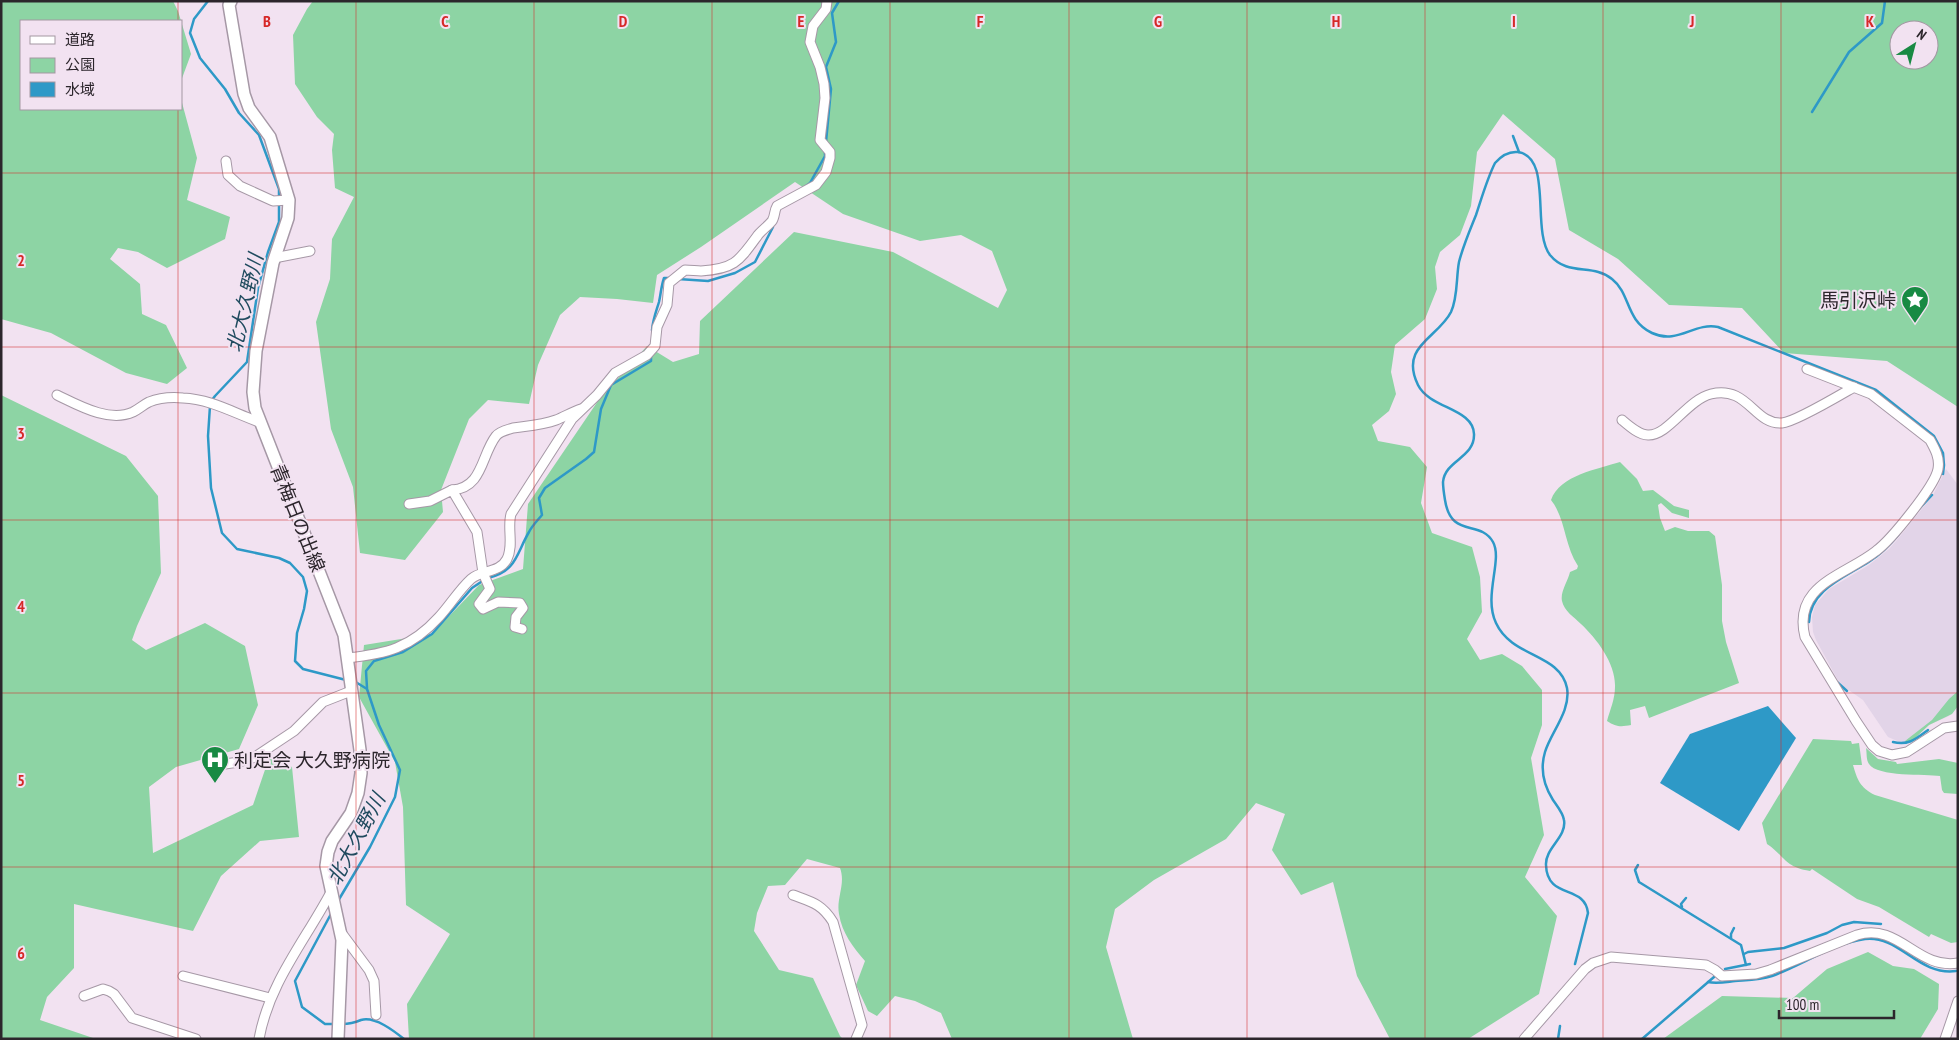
<svg xmlns="http://www.w3.org/2000/svg" width="1959" height="1040" font-family="'PT Sans Narrow','Noto Sans JP',sans-serif">
	<rect width="100%" height="100%" fill="#f2e2f1"/>
	<!-- industrial -->
	<polygon fill="#e2d4e8" points="1946,469 1958,485 1958,706 1949,716 1929,725 1913,740 1902,743 1888,737 1863,700 1840,684 1816,640 1813,632 1812,617 1815,605 1829,589 1869,565 1889,549 1897,540 1933,495"/>
	<!-- green -->
	<g fill="#8dd4a4" fill-rule="evenodd">
		<polygon points="1,1 173,1 178,11 191,54 181,81 181,21 21,21 21,109 181,109 181,99 197,158 187,200 230,217 225,239 167,268 138,252 118,248 110,259 140,284 142,314 166,325 187,368 167,384 126,373 51,333 1,319"/>
		<path d="M313 1H1958V407L1887 361 1784 353 1742 308 1669 305 1618 259 1569 230 1555 159 1503 114 1477 152 1471 206 1460 235 1440 252 1435 267 1437 289 1425 319 1395 345 1391 372 1396 394 1389 411 1372 425 1378 441 1410 447 1427 467 1421 503 1432 533 1472 547 1480 577 1482 612 1467 639 1480 660 1502 654 1522 666 1542 690V725L1531 758 1544 835 1525 877 1557 916 1539 994 1468 1039H1390L1357 976 1333 882 1301 895 1272 850 1285 814 1256 803 1226 839 1154 880 1115 909 1106 947 1133 1039H952L941 1013 915 1001 895 996 877 1016 868 1011 856 985 865 961C853 947 842 933 839 914 836 898 846 884 840 868L807 859 785 885 768 886 757 913 754 931 779 970 813 978 840 1036 843 1039H409L407 1004 450 934 406 905 403 807 395 762 359 697 364 645 432 634 479 585 523 569 528 504 600 398 647 346 673 362 699 354 700 321 794 232 893 252 998 308 1007 290 992 251 961 235 920 241 843 214 795 182 701 247 657 275 653 303 617 299 580 297 560 315 538 365 529 404 488 400 469 419 441 490 443 512 405 560 360 553 353 487 331 429 316 322 330 279 332 239 354 197 335 188 332 150 334 134 317 117 295 84 293 35 307 9ZM1899 30H1929V60H1899Z"/>
		<polygon points="1,395 126,456 158,496 161,573 137,626 132,640 146,650 205,623 245,646 258,705 239,749 176,767 149,787 153,853 253,805 269,758 292,767 299,837 260,841 221,876 193,931 74,904 74,968 47,997 40,1020 96,1039 1,1039"/>
		<path d="M1620 462 1637 479 1643 491 1653 490 1674 506 1689 510V518L1672 513 1661 503 1658 505 1660 518 1665 531 1675 527 1688 531H1709L1715 536 1722 585V621L1726 642 1739 683 1649 718 1645 706 1630 710 1631 725C1621 727 1616 727 1607 721 1610 710 1615 699 1615 687 1616 664 1597 639 1581 624 1574 617 1564 611 1562 601 1560 592 1568 581 1570 572L1577 569 1578 566C1564 545 1566 519 1551 500 1560 475 1598 469 1620 462Z"/>
		<polygon points="1958,691 1958,706 1952,714 1929,725 1913,740 1906,743 1905,741 1932,720 1949,699"/>
		<path d="M1813 739 1851 741 1852 744 1859 743 1862 765H1853C1857 779 1860 788 1875 795L1958 820V942L1951 943 1931 934 1929 937 1879 907 1857 899 1812 869 1810 871C1784 867 1785 856 1767 844L1762 823Z"/>
		<path d="M1866 748 1878 759 1896 762 1897 764 1939 759 1958 763V794L1944 793 1942 790 1940 776C1926 774 1877 777 1869 764 1866 760 1867 753 1866 748Z"/>
		<polygon points="1868,952 1893,966 1914,969 1939,984 1938,1009 1920,1039 1663,1039 1722,996 1793,998 1827,969"/>
	</g>
	<!-- water -->
	<polygon fill="#2e99c7" points="1768,706 1796,738 1739,831 1660,783 1690,734"/>
	<g fill="none" stroke-linecap="round" stroke-linejoin="round">
		<!-- stream -->
		<g stroke="#2e99c7" stroke-width="2.5">
			<polyline points="208,1 194,19 190,33 200,58 225,89 239,113 259,135 279,189 279,198"/>
			<polyline points="1812,112 1849,52 1882,23 1885,1"/>
			<polyline points="1513,136 1519,152"/>
			<polyline points="826,142 831,89 826,67 836,42 832,13 839,1"/>
			<polyline points="806,186 810,183 825,156 825,150"/>
			<polyline points="678,279 708,281 735,273 755,262 773,227 772,224"/>
			<path d="M652 330C653 319 656 312 659 302 661 293 661 287 664 278H670"/>
			<polyline points="212,400 215,396 247,362 258,288 268,252 279,222 279,204"/>
			<polyline points="210,406 208,436 211,488 222,533 237,549 279,558 290,563 303,577 307,591 304,609 297,633 295,661 303,669 346,680"/>
			<polyline points="1919,509 1932,495"/>
			<path d="M488 578C517 571 516 554 529 532 532 526 537 521 542 515L539 498 545 488 586 459 594 452 601 409 611 385 651 361V355"/>
			<path d="M1809 622C1810 589 1846 577 1870 561 1881 554 1890 545 1899 534"/>
			<polyline points="1837,682 1847,691"/>
			<polyline points="367,688 366,671 374,661 403,652 432,634 472,588 484,580"/>
			<path d="M1893 742C1908 746 1916 739 1928 730"/>
			<polyline points="1638,865 1635,870 1639,882 1741,945 1746,965"/>
			<polyline points="338,901 370,847 395,797 400,770 379,725 367,689 354,681"/>
			<polyline points="1682,907 1681,904 1686,898"/>
			<polyline points="332,912 295,981 302,1007 325,1024 336,1024"/>
			<polyline points="1731,938 1731,934 1734,928"/>
			<polyline points="1744,954 1748,952 1784,948 1827,933 1842,925 1854,922 1881,924"/>
			<path d="M1575 964 1588 913C1585 884 1547 900 1546 865 1545 848 1567 837 1564 820 1563 813 1557 806 1553 800 1544 786 1540 769 1545 752 1551 732 1571 711 1567 688 1560 653 1512 658 1496 623 1483 596 1503 560 1493 542 1480 519 1451 539 1445 500 1444 494 1443 488 1443 482 1445 460 1475 458 1474 434 1473 408 1430 409 1418 385 1399 346 1438 338 1451 312 1458 297 1456 278 1459 262 1463 246 1470 230 1476 215 1482 197 1487 179 1495 163 1501 156 1508 151 1518 152 1553 157 1531 230 1550 255 1568 277 1593 263 1612 279 1631 294 1625 320 1652 333 1678 345 1694 322 1718 327L1876 390 1934 436 1943 453 1944 465 1943 474"/>
			<polyline points="1725,969 1750,964"/>
			<path d="M1708 982C1717 984 1726 982 1735 981 1748 980 1760 980 1772 976 1802 965 1834 943 1865 939 1900 935 1918 976 1956 971"/>
			<path d="M342 1024C349 1024 354 1023 361 1020 375 1016 394 1031 404 1039"/>
			<polyline points="1558,1039 1560,1026"/>
			<polyline points="1642,1039 1714,977"/>
		</g>
		<defs>
			<g id="minor">
				<polyline points="226,161 228,175 240,186 273,201 289,200"/>
				<polyline points="274,258 310,251"/>
				<path d="M1807 369 1871 394 1930 440C1935 449 1940 458 1938 469 1935 486 1891 540 1876 551 1844 576 1792 585 1805 637L1856 721 1872 745 1879 751 1892 755 1907 752 1944 728 1958 726"/>
				<path d="M57 395C78 405 109 423 133 412 139 409 143 405 149 402 159 398 172 397 183 398 210 399 234 413 259 422"/>
				<path d="M1622 420C1629 426 1639 435 1648 435 1668 436 1687 400 1711 394 1748 385 1754 425 1782 423 1795 422 1840 395 1854 387"/>
				<path d="M452 490C483 488 481 455 496 436 500 431 507 430 513 428 527 426 543 425 556 420 564 417 572 412 581 409"/>
				<polyline points="409,504 430,501 452,490 477,532 483,573 490,589 479,604 483,609 498,602 520,603 523,608 516,617 515,627 522,629"/>
				<path d="M347 658C386 654 411 648 439 617 450 605 459 590 471 579 481 570 500 573 507 559 514 545 507 528 511 514L572 419 597 395 615 373 647 355 655 346 657 327 667 305 669 283 685 270C691 270 696 271 701 271 735 269 739 261 758 235 762 230 768 226 772 221 775 217 774 211 777 206L816 185 826 172 830 158V152L820 140 825 98 824 84 820 67 810 42 813 26 826 9 827 1"/>
				<polyline points="218,765 239,762 255,757 294,731 323,702 351,691"/>
				<path d="M793 895C812 902 822 904 833 922L862 1025 856 1039"/>
				<polyline points="340,931 369,970 374,981 376,1015"/>
				<polyline points="183,976 270,998"/>
				<polyline points="84,996 103,989 109,991 114,994 132,1018 196,1039"/>
				<path d="M259 1039C269 983 305 941 331 892"/>
				<path d="M1524 1039 1585 969 1593 963 1611 957 1706 965 1715 970 1722 976 1756 974 1770 970 1857 935C1899 922 1917 970 1958 963"/>
				<polyline points="1945,1039 1958,1001"/>
			</g>
			<polyline id="secondary" points="231,1 229,5 232,23 244,94 249,108 270,137 289,200 288,218 273,263 256,351 253,392 255,408 344,635 360,750 361,773 358,793 351,813 332,841 328,852 326,866 342,940 338,1039"/>
		</defs>
		<!-- minor casing -->
		<use href="#minor" stroke="#a698a6" stroke-width="11"/>
		<!-- secondary casing -->
		<use href="#secondary" stroke="#a698a6" stroke-width="14"/>
		<!-- minor -->
		<use href="#minor" stroke="#fff" stroke-width="9"/>
		<!-- secondary -->
		<use href="#secondary" stroke="#fff" stroke-width="11"/>
	</g>
	<!-- grid -->
	<path fill="none" stroke="#d62828" stroke-width="1" stroke-opacity="0.55" d="M178 1V21M356 1V1039M534 1V1039M712 1V1039M890 1V1039M1069 1V1039M1247 1V1039M1425 1V1039M1603 1V1039M1781 1V1039M178 109V1039M1 173H1958M1 347H1958M1 520H1958M1 693H1958M1 867H1958"/>
	<!-- icons -->
	<defs>
		<symbol id="sight-pin" viewBox="-11 -11 22 30"><path d="M0 17L-7.5 6A9.5 9.5 0 1 1 7.5 6Z" fill="#188a43" stroke="#f2e2f1"/><path d="M0-6L1.8-2.2L6-1.7L2.9 1.2L3.7 5.4L0 3.3L-3.7 5.4L-2.9 1.2L-6-1.7L-1.8-2.2Z" fill="#fff"/></symbol>
		<symbol id="hospital-pin" viewBox="-11 -11 22 30"><path d="M0 17L-7.5 6A9.5 9.5 0 1 1 7.5 6Z" fill="#188a43" stroke="#f2e2f1"/><path d="M-5-5h3v3.5h4V-5h3V5h-3V1.5h-4V5h-3Z" fill="#fff"/></symbol>
	</defs>
	<g fill-rule="evenodd">
		<use href="#sight-pin" x="1899" y="284" width="32" height="43"/>
		<use href="#hospital-pin" x="199" y="744" width="32" height="43"/>
	</g>
	<g text-anchor="middle" stroke-width="4" stroke-linejoin="round" paint-order="stroke">
		<!-- poi labels -->
		<g font-size="19" fill="#2c262c" stroke="#f2e2f1" text-anchor="end">
			<text x="1896" y="307">馬引沢峠</text>
			<text x="234" y="767" text-anchor="start">利定会 大久野病院</text>
		</g>
		<!-- street labels -->
		<g font-size="19" fill="#2c262c" stroke="#f2e2f1">
			<text transform="translate(298 518) rotate(68)" y="7">青梅日の出線</text>
		</g>
		<!-- water labels -->
		<g font-size="20" font-style="italic" fill="#204b5f" stroke="#f2e2f1">
			<text transform="translate(245 303) rotate(-77)" y="7">北大久野川</text>
			<text transform="translate(356 839) rotate(-62)" y="7">北大久野川</text>
		</g>
	</g>
	<g font-size="16" text-anchor="middle" font-weight="bold" fill="#d62828" stroke="#f2e2f1" stroke-width="4" stroke-linejoin="round" paint-order="stroke">
		<text x="267" y="27">B</text>
		<text x="445" y="27">C</text>
		<text x="623" y="27">D</text>
		<text x="801" y="27">E</text>
		<text x="980" y="27">F</text>
		<text x="1158" y="27">G</text>
		<text x="1336" y="27">H</text>
		<text x="1514" y="27">I</text>
		<text x="1692" y="27">J</text>
		<text x="1870" y="27">K</text>
		<text x="21" y="266">2</text>
		<text x="21" y="439">3</text>
		<text x="21" y="612">4</text>
		<text x="21" y="786">5</text>
		<text x="21" y="959">6</text>
	</g>
	<!-- border -->
	<rect width="1959" height="1040" fill="none" stroke="#2c262c" stroke-width="5"/>
	<!-- legend -->
	<rect x="20" y="20" width="162" height="90" fill="#f2e2f1" stroke="#a397a2"/>
	<rect x="30" y="36" width="25" height="8" fill="#ffffff" stroke="#a397a2"/>
	<text x="65" y="45" font-size="15" fill="#2c262c">道路</text>
	<rect x="30" y="58" width="25" height="15" fill="#8dd4a4" stroke="#a397a2"/>
	<text x="65" y="70" font-size="15" fill="#2c262c">公園</text>
	<rect x="30" y="82" width="25" height="15" fill="#2e99c7" stroke="#a397a2"/>
	<text x="65" y="95" font-size="15" fill="#2c262c">水域</text>
	<!-- north arrow -->
	<g transform="translate(1914 45) rotate(36)"><circle r="24" fill="#f2e2f1" stroke="#a397a2"/>
	<path d="M0-4L9 19L0 12L-9 19Z" fill="#188a43"/>
	<text y="-8" font-size="14" font-weight="bold" text-anchor="middle" fill="#2c262c">N</text>
	</g>
	<!-- scale -->
	<path d="M1779 1010v8h115v-8" fill="none" stroke="#2c262c" stroke-width="2.5"/>
	<text x="1786" y="1010" font-size="15" fill="#2c262c" stroke="#f2e2f1" stroke-width="4" paint-order="stroke">100 m</text>
</svg>
